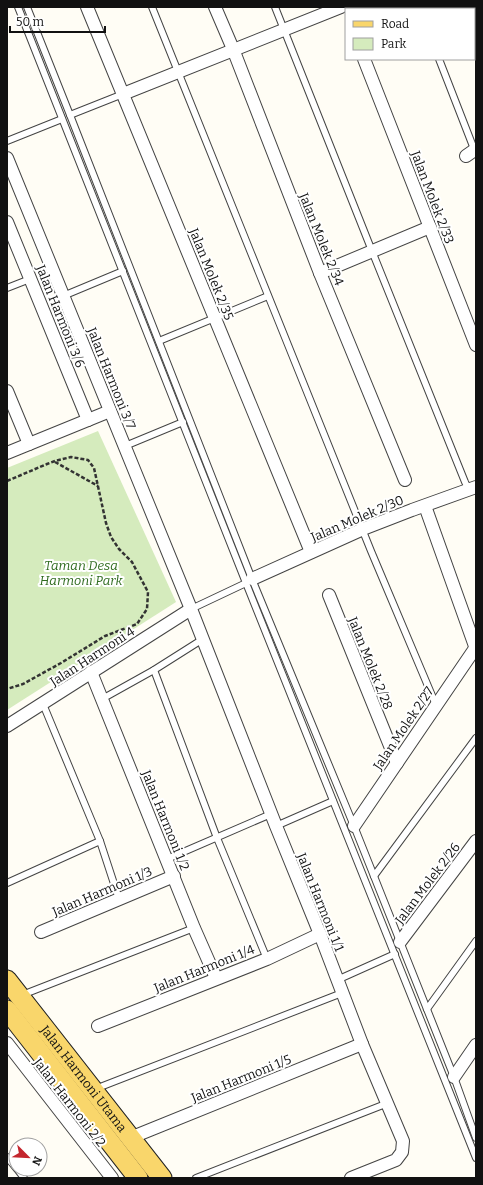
<svg xmlns="http://www.w3.org/2000/svg" width="483" height="1185" font-family="Bitter,serif">
	<rect width="100%" height="100%" fill="#fffdf5"/>
	<!-- green -->
	<polygon fill="#d5ebbd" points="98,431 176,602 7,710 7,468"/>
	<g fill="none" stroke-linecap="round" stroke-linejoin="round">
		<defs>
			<g id="lane">
				<polyline points="18,7 246,583 476,1158"/>
				<polyline points="27,7 70,115 252,579 354,826 454,1077 476,1138"/>
				<polyline points="152,7 371,551 436,705"/>
				<polyline points="275,7 372,251 465,482 469,490"/>
				<polyline points="419,7 420,9"/>
				<polyline points="439,59 474,149"/>
				<polyline points="70,115 123,94"/>
				<polyline points="7,141 62,119"/>
				<polyline points="7,288 30,279"/>
				<polyline points="63,296 123,271"/>
				<polyline points="159,341 268,296"/>
				<polyline points="125,446 183,422"/>
				<polyline points="191,609 246,583"/>
				<polyline points="154,670 217,838 267,959"/>
				<polyline points="102,699 154,670 203,639"/>
				<polyline points="43,704 100,841 119,899"/>
				<polyline points="276,826 333,801"/>
				<polyline points="167,859 271,814"/>
				<polyline points="374,876 476,738"/>
				<polyline points="7,883 100,841"/>
				<polyline points="337,980 395,954"/>
				<polyline points="22,995 194,928"/>
				<polyline points="427,1009 476,941"/>
				<polyline points="95,1089 342,993"/>
				<polyline points="7,1157 16,1168"/>
				<polyline points="17,1169 24,1178"/>
				<polyline points="196,1178 388,1103"/>
			</g>
			<g id="street">
				<polyline points="87,7 311,552"/>
				<polyline points="215,7 233,49 320,273 405,480"/>
				<polyline points="364,59 476,345"/>
				<polyline points="123,94 341,7"/>
				<polyline points="466,156 476,149"/>
				<polyline points="7,158 191,609 276,826 320,934 362,1044 403,1141 402,1152 396,1160 351,1178"/>
				<polyline points="7,222 88,420"/>
				<polyline points="320,273 430,227"/>
				<polyline points="7,391 29,444"/>
				<polyline points="7,453 110,411"/>
				<polyline points="425,506 476,649"/>
				<polyline points="252,579 363,529 412,510 476,487"/>
				<polyline points="329,595 397,763"/>
				<polyline points="91,672 194,928 216,978"/>
				<polyline points="7,726 191,609"/>
				<polyline points="354,826 476,647"/>
				<polyline points="41,932 174,876"/>
				<polyline points="400,942 476,841"/>
				<polyline points="98,1026 267,959 320,934"/>
				<polyline points="7,1043 112,1178"/>
				<polyline points="454,1077 476,1045"/>
				<polyline points="130,1138 362,1044"/>
			</g>
			<g id="primary">
				<path id="s1" d="M7 980 162 1178"/>
				<polyline points="7,1010 138,1178"/>
			</g>
		</defs>
		<!-- lane casing -->
		<use href="#lane" stroke="#444" stroke-width="8"/>
		<!-- street casing -->
		<use href="#street" stroke="#444" stroke-width="14"/>
		<!-- primary casing -->
		<use href="#primary" stroke="#222" stroke-width="21"/>
		<!-- path -->
		<g stroke="#333" stroke-width="2.5" stroke-dasharray="4 2" stroke-linecap="butt">
			<polyline points="55,462 98,486"/>
			<polyline points="7,481 47,464 55,461 71,457 88,460 94,468 106,523 111,537 119,549 132,562 148,592 147,609 137,624 105,636 61,663 23,684 7,689"/>
		</g>
		<!-- lane -->
		<use href="#lane" stroke="#fff" stroke-width="6"/>
		<!-- street -->
		<use href="#street" stroke="#fff" stroke-width="12"/>
		<!-- primary -->
		<use href="#primary" stroke="#f9d66b" stroke-width="19"/>
	</g>
	<g text-anchor="middle" stroke-width="4" stroke-linejoin="round" paint-order="stroke">
		<!-- street labels -->
		<g font-size="13" fill="#111" stroke="#fff">
			<text transform="translate(433 197) rotate(69)" y="5">Jalan Molek 2/33</text>
			<text transform="translate(322 239) rotate(68)" y="5">Jalan Molek 2/34</text>
			<text transform="translate(212 274) rotate(68)" y="5">Jalan Molek 2/35</text>
			<text transform="translate(61 316) rotate(68)" y="5">Jalan Harmoni 3/6</text>
			<text transform="translate(112 378) rotate(68)" y="5">Jalan Harmoni 3/7</text>
			<text transform="translate(357 518) rotate(-23)" y="5">Jalan Molek 2/30</text>
			<text transform="translate(92 656) rotate(-33)" y="5">Jalan Harmoni 4</text>
			<text transform="translate(371 663) rotate(68)" y="5">Jalan Molek 2/28</text>
			<text transform="translate(403 728) rotate(-56)" y="5">Jalan Molek 2/27</text>
			<text transform="translate(166 820) rotate(68)" y="5">Jalan Harmoni 1/2</text>
			<text transform="translate(427 883) rotate(-53)" y="5">Jalan Molek 2/26</text>
			<text transform="translate(102 891) rotate(-23)" y="5">Jalan Harmoni 1/3</text>
			<text transform="translate(321 902) rotate(68)" y="5">Jalan Harmoni 1/1</text>
			<text transform="translate(204 968) rotate(-22)" y="5">Jalan Harmoni 1/4</text>
			<text transform="translate(241 1078) rotate(-22)" y="5">Jalan Harmoni 1/5</text>
			<text dy="5" stroke="none"><textPath href="#s1" startOffset="125">Jalan Harmoni Utama</textPath></text>
			<text transform="translate(70 1102) rotate(52)" y="5">Jalan Harmoni 2/2</text>
		</g>
		<!-- park labels -->
		<g font-size="13" font-style="italic" fill="#2f6b1f" stroke="#fff">
			<text x="81" y="570">Taman Desa<tspan x="81" dy="15">Harmoni Park</tspan></text>
		</g>
	</g>
	<!-- border -->
	<rect width="483" height="1185" fill="none" stroke="#111111" stroke-width="16"/>
	<!-- legend -->
	<rect x="345" y="8" width="130" height="52" fill="#ffffff" stroke="#a0a0a0"/>
	<rect x="353" y="21" width="20" height="6" fill="#f9d66b" stroke="#a0a0a0"/>
	<text x="381" y="28" font-size="12" fill="#111111">Road</text>
	<rect x="353" y="38" width="20" height="12" fill="#d5ebbd" stroke="#a0a0a0"/>
	<text x="381" y="48" font-size="12" fill="#111111">Park</text>
	<!-- north arrow -->
	<g transform="translate(28 1157) rotate(114)"><circle r="19" fill="#ffffff" stroke="#a0a0a0"/>
	<path d="M0-3L7 15L0 10L-7 15Z" fill="#c4262e"/>
	<text y="-6" font-size="11" font-weight="bold" text-anchor="middle" fill="#111111">N</text>
	</g>
	<!-- scale -->
	<path d="M10 26v6h95v-6" fill="none" stroke="#111111" stroke-width="2"/>
	<text x="16" y="26" font-size="12" fill="#111111" stroke="#ffffff" stroke-width="3" paint-order="stroke">50 m</text>
</svg>
